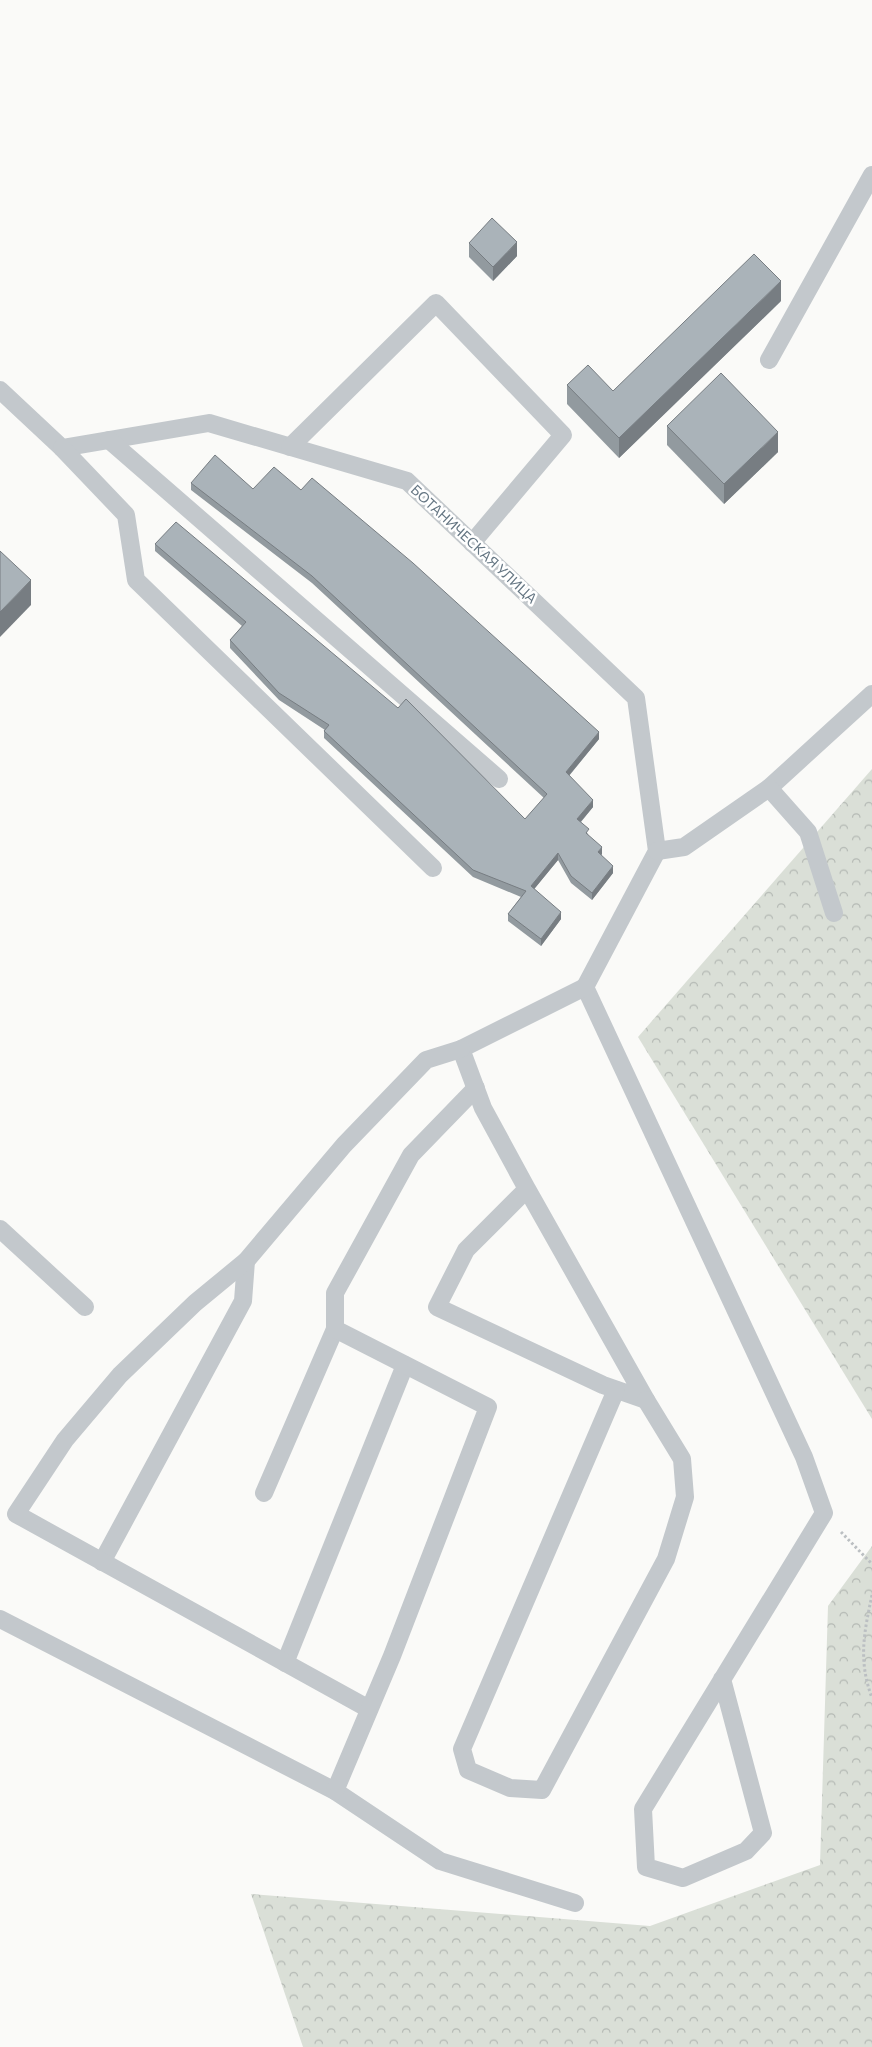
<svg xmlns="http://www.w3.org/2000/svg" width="872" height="2047" font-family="Commissioner,sans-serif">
	<defs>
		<pattern id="forest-crowns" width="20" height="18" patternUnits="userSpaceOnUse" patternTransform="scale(1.25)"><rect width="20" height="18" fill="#dadfd7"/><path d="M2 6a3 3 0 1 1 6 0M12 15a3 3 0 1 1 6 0" fill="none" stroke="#b4b9b4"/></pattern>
	</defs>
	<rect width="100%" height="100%" fill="#fafaf8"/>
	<!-- forest -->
	<g fill="url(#forest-crowns)">
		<polygon points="872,769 872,1419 638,1037"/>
		<polygon points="872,1546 872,2047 303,2047 251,1894 650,1926 820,1865 828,1606"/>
	</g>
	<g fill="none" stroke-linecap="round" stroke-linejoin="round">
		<!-- path -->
		<g stroke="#bbbfc2" stroke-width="3" stroke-dasharray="2.5 2.5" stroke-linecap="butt">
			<polyline points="841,1532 872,1564"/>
			<path d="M872 1595C864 1633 858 1660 872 1698"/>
		</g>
		<!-- service -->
		<g stroke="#c3c8cc" stroke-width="18">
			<polyline points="769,360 872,175"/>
			<polyline points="0,390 62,448 209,423 407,481 636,698 657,851 585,987"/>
			<polyline points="109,440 499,779"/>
			<polyline points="290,447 436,303 563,435 472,543"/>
			<polyline points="62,448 126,515 136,580 433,868"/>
			<polyline points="769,788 872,694"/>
			<polyline points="657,851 684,847 769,788 808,832 834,913"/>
			<polyline points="585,987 804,1457 824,1513 643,1809 646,1867 683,1878 746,1851 763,1833 722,1679"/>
			<polyline points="527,1189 646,1400 603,1385 437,1307 466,1250 527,1189 483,1108 461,1049 585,987"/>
			<polyline points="0,1229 85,1307"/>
			<polyline points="616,1390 462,1749 468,1770 510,1788 542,1790 666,1559 685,1497 682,1459 646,1400"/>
			<polyline points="264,1493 335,1329"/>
			<polyline points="102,1562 243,1301 246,1261"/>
			<polyline points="0,1619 335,1791 440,1861 575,1903"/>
			<polyline points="285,1663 405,1365"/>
			<polyline points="369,1709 16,1514 65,1440 120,1375 195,1303 246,1261 344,1145 426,1060 461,1049"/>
			<polyline points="335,1791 392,1656 488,1407 335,1329 335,1293 411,1155 476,1088"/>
		</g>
	</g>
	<!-- wall -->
	<g fill="#929a9f">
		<polygon points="469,243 517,256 493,281 469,257"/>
		<polygon points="781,301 619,458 567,404 567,385 613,391"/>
		<polygon points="667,426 778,452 724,504 667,445"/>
		<polygon points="191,483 253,489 301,490 599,739 569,776 593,807 581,822 589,836 602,854 601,855 613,873 592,900 571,883 558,860 534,889 561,919 541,946 508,921 508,914 521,897 473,877 324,738 324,731 325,730 279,700 230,648 230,640 242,626 155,551 155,544 525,819 544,798 312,583 191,490"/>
	</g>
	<!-- shaded-wall -->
	<g fill="#777d82">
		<polygon points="517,242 517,256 493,281 493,267"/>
		<polygon points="781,281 781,301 619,458 619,438"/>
		<polygon points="778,432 778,452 724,504 724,484"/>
		<polygon points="31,580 31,605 0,637 0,612"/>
		<polygon points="599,732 599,739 566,779 566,772"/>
		<polygon points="593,800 593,807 577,826 577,819"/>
		<polygon points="602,847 602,854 598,859 598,852"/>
		<polygon points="558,853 558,860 531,893 531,886"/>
		<polygon points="613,866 613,873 592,900 592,893"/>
		<polygon points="561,912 561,919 541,946 541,939"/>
	</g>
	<!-- building -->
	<g fill="#aab3b9" stroke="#777d82">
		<polygon points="492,218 517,242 493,267 469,243"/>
		<polygon points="754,254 781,281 619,438 567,385 588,365 613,391"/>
		<polygon points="721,373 778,432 724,484 667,426"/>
		<polygon points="215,455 253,489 274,467 301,490 312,478 413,563 599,732 566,772 593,800 577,819 589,829 586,833 602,847 598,852 613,866 592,893 571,876 558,853 531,886 561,912 541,939 508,914 526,891 473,870 324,731 329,725 279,693 230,640 246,622 155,544 176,522 398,708 406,699 525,819 547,794 312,576 191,483"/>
		<polygon points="0,551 31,580 0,612"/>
	</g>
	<g text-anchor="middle" stroke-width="5" stroke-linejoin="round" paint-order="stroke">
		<!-- street labels -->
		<g font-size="14" fill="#657683" stroke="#fff">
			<text transform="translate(474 544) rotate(43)" y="5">БОТАНИЧЕСКАЯ УЛИЦА</text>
		</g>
	</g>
</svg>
